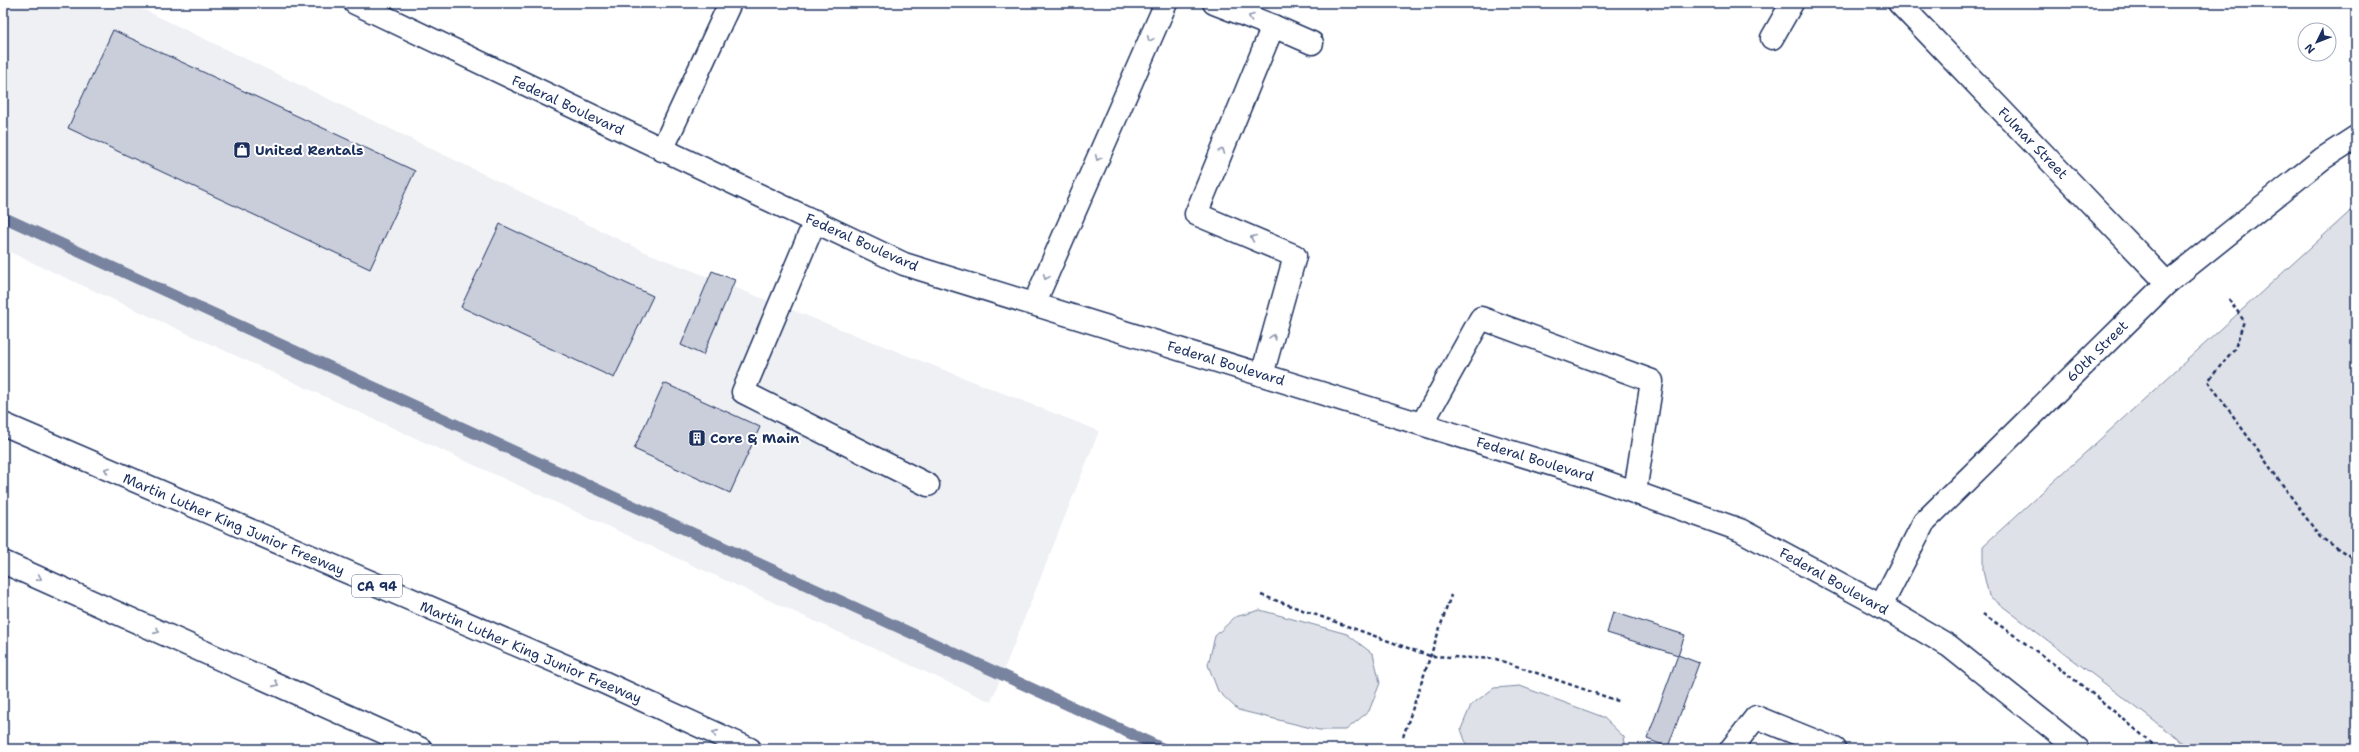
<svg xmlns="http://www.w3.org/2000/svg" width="2359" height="752" font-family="'Shantell Sans',sans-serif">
	<rect width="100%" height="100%" fill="#fff"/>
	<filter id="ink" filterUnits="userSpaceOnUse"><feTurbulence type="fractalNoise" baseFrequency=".025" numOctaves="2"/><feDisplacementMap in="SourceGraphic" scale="8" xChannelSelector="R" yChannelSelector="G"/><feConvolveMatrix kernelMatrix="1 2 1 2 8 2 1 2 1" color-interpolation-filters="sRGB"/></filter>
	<g filter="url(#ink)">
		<!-- built -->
		<polygon fill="#eff0f4" points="3,3 130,3 645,252 1099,431 991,702 3,249"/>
		<!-- green -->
		<g fill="#dee1e7" stroke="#7c88a2">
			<polygon points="2356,206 2356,749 2191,749 1989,596 1983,571 1983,546"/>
			<polygon points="1260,610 1347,634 1373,654 1380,683 1369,711 1346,730 1319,730 1238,710 1218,691 1208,665 1215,636 1235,617"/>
			<polygon points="1520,686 1603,717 1624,737 1626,749 1468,749 1461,729 1471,705 1494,688"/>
		</g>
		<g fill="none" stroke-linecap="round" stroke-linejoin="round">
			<!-- stream -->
			<polyline stroke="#77839f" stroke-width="11" points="3,217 1164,749"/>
		</g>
		<!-- building -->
		<g fill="#caceda" stroke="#1b2f5e">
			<polygon points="113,30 415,171 370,269 68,128"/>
			<polygon points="500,224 653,296 614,378 461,307"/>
			<polygon points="712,271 735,280 703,355 681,345"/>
			<polygon points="664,383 760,427 730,493 634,449"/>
			<polygon points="1613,612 1685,635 1678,655 1607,633"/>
			<polygon points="1678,655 1699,663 1668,747 1647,739"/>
		</g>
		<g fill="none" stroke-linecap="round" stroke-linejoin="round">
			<defs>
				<g id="minor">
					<polyline points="1214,3 1273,26 1196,214 1295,256 1262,375"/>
					<polyline points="1899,3 2167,283"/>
					<polyline points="1273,26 1312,43"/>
					<polyline points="1772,38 1792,3"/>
					<polyline points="662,150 730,3"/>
					<polyline points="815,221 743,392 928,485"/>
					<polyline points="1034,304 1166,3"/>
					<polyline points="1422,424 1481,318 1652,381 1635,492"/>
					<polyline points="1881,606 1924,522 2167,283 2322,159 2356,137"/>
					<polyline points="1731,749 1756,717 1835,749"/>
				</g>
				<polyline id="major" points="355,3 904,264 1589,476 1740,530 1881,606 1949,646 2078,749"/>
				<g id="highway">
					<polyline points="3,424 603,682 750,749"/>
					<polyline points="3,562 421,749"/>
				</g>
			</defs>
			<!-- minor casing -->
			<use href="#minor" stroke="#1b2f5e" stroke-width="25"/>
			<!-- major casing -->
			<use href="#major" stroke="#1b2f5e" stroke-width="25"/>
			<!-- highway casing -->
			<use href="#highway" stroke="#1b2f5e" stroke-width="25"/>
			<!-- path -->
			<g stroke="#1b2f5e" stroke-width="2.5" stroke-dasharray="4 3" stroke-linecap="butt">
				<polyline points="2229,299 2244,321 2235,348 2208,381 2320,537 2356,560"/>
				<polyline points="1261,595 1430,656 1496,659 1621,702"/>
				<path d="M1983 614C2044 655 2103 700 2158 749"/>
				<polyline points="1403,737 1451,595"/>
			</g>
			<!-- minor -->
			<use href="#minor" stroke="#fff" stroke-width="22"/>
			<!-- major -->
			<use href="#major" stroke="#fff" stroke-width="22"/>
			<!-- highway -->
			<use href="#highway" stroke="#fff" stroke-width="22"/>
		</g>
		<!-- one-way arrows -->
		<defs><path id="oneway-chevron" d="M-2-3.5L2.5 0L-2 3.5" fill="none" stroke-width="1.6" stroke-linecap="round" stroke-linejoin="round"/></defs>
		<g stroke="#8d97ae">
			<use href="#oneway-chevron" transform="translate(1251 17) rotate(-159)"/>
			<use href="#oneway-chevron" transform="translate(1150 39) rotate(114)"/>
			<use href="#oneway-chevron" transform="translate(1222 151) rotate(-68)"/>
			<use href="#oneway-chevron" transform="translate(1098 158) rotate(114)"/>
			<use href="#oneway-chevron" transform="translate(1253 238) rotate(-157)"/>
			<use href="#oneway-chevron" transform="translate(1046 277) rotate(114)"/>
			<use href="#oneway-chevron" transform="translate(1273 337) rotate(-74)"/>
			<use href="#oneway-chevron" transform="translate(107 470) rotate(-157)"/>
			<use href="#oneway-chevron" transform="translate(39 578) rotate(24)"/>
			<use href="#oneway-chevron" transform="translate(157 631) rotate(24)"/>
			<use href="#oneway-chevron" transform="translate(276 684) rotate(24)"/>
			<use href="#oneway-chevron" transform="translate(715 733) rotate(-156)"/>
		</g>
	</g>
	<!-- icons -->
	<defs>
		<symbol id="shop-square" viewBox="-11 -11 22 22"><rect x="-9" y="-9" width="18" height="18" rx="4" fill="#1b2f5e" stroke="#fff"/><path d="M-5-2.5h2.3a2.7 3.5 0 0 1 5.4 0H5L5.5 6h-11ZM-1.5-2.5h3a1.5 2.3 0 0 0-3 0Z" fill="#fff"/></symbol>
		<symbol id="building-square" viewBox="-11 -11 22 22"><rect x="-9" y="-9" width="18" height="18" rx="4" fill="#1b2f5e" stroke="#fff"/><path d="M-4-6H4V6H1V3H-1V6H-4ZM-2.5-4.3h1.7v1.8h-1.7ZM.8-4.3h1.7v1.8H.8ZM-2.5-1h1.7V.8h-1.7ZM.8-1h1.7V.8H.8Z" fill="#fff"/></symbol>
	</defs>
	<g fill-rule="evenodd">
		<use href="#shop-square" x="232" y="140" width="20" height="20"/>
		<use href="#building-square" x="687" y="428" width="20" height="20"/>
	</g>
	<g text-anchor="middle" stroke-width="4" stroke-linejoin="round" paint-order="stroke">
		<!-- shield labels -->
		<rect fill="#fff" stroke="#5f6d8e" stroke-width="1" x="352" y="575" width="50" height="22" rx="3"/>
		<g font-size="13" font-weight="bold" fill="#1b2f5e">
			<text x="377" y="591">CA 94</text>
		</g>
		<!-- street labels -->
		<g font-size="14" fill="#1b2f5e" stroke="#fff">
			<text transform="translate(568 105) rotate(25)" y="5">Federal Boulevard</text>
			<text transform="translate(2033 143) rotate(46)" y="5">Fulmar Street</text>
			<text transform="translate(862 242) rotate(24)" y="5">Federal Boulevard</text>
			<text transform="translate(2097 351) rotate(-45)" y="5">60th Street</text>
			<text transform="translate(1226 363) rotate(17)" y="5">Federal Boulevard</text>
			<text transform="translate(1535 459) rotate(17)" y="5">Federal Boulevard</text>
			<text transform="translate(234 524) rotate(23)" y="5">Martin Luther King Junior Freeway</text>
			<text transform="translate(1834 581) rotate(29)" y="5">Federal Boulevard</text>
			<text transform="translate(531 652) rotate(23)" y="5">Martin Luther King Junior Freeway</text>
		</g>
		<!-- poi labels -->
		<g font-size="14" font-weight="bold" fill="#1b2f5e" stroke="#fff" text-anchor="start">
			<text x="255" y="155">United Rentals</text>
			<text x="710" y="443">Core &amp; Main</text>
		</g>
	</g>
	<!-- margin -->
	<rect width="2359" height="752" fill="none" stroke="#fff" stroke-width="16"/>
	<rect x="8" y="8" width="2343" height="736" fill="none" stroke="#1b2f5e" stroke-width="1.5" filter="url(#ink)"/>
	<!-- north arrow -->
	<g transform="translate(2317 42) rotate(227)"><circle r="19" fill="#ffffff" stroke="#a4acbf"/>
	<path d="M0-3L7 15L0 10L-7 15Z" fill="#1b2f5e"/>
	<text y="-6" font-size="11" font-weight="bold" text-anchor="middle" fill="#1b2f5e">N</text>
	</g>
</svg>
